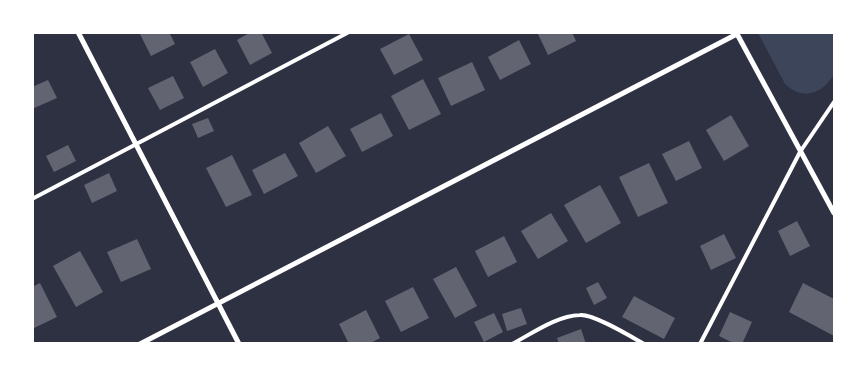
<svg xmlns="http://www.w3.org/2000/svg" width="867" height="376" font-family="'Roboto Condensed',sans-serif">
	<rect width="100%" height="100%" fill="#2d3142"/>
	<!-- green -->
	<path fill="#3c4559" d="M758 33H833L834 36V75C821 94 803 101 785 84Z"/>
	<!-- building -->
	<g fill="#626471">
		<polygon points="139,32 169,32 175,44 151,56"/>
		<polygon points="251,32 261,32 272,53 250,65 237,40"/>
		<polygon points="537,32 572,32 576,41 548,55"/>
		<polygon points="409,34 423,60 394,75 380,49"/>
		<polygon points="519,40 531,64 500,80 488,57"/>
		<polygon points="215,49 228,73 203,87 190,62"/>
		<polygon points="472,62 485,90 451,106 438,78"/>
		<polygon points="173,76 184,98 160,110 148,88"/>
		<polygon points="423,79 441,114 409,130 391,96"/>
		<polygon points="48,80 57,98 32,109 32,87"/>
		<polygon points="381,113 393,136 362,152 350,129"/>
		<polygon points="731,115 749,146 724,161 706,130"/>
		<polygon points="208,118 214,131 198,138 192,124"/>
		<polygon points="328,126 346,156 316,173 299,143"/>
		<polygon points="689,141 702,168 676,181 662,154"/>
		<polygon points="68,145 76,161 54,172 46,156"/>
		<polygon points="285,153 298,176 264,194 252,170"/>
		<polygon points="232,155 252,195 226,207 206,168"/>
		<polygon points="649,163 668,203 638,217 619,177"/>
		<polygon points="109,173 117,191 92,203 84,185"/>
		<polygon points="600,185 621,223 586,243 564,205"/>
		<polygon points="551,213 568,241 538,259 521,231"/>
		<polygon points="797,221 810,246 790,256 778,231"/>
		<polygon points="724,234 736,258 711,270 700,246"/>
		<polygon points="504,236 517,262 488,277 475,251"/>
		<polygon points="137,239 151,269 121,282 107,252"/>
		<polygon points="80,251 103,292 76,307 53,266"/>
		<polygon points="456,267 477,306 455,318 433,279"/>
		<polygon points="598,282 607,298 594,305 586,288"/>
		<polygon points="40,283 57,317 32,329 32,287"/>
		<polygon points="803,283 834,299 834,336 789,312"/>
		<polygon points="413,287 429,318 401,332 385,301"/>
		<polygon points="634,296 675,318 664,339 622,317"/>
		<polygon points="521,308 527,324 507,331 502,314"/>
		<polygon points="366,310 380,338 369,344 349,344 339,324"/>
		<polygon points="730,312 752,322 742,344 735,344 719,336"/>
		<polygon points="494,313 503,332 484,342 474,322"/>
		<polygon points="581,329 586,344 559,344 557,338"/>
	</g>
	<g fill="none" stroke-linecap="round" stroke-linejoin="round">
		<!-- service -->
		<g stroke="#fff" stroke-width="4">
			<polyline points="32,199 349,32"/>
			<path d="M512 344C533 333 556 316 580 315 594 314 630 336 644 344"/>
			<polyline points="700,344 800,152 834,102"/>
		</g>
		<!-- minor -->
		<g stroke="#fff" stroke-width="5">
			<polyline points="78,32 239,344"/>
			<polyline points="736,32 834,213"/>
			<polyline points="140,344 737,34"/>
		</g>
	</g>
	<!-- border -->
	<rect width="867" height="376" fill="none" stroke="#ffffff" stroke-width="68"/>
</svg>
